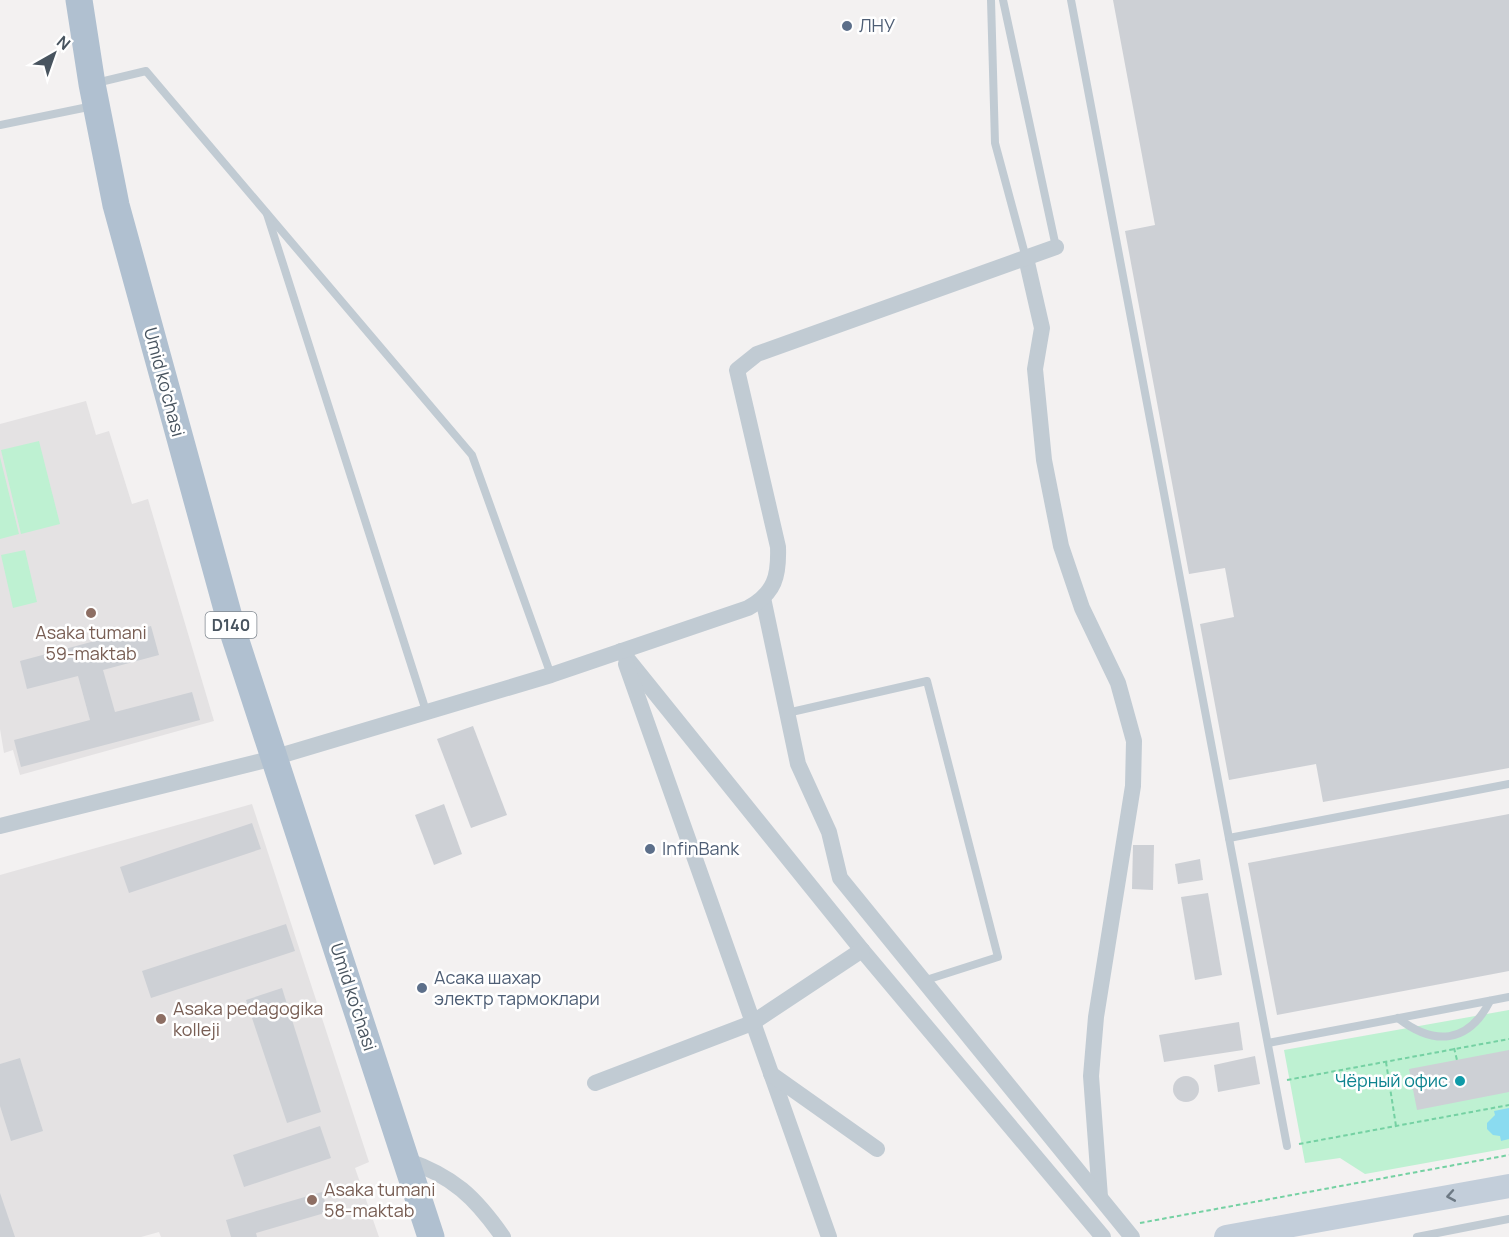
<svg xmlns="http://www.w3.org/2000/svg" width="1509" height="1237" font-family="Manrope,sans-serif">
	<rect width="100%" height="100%" fill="#f3f1f1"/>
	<!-- education -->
	<g fill="#e4e2e3">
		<polygon points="86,401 96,435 109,431 132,504 148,499 214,721 20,775 13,750 4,753 0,729 0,424"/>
		<polygon points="252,804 369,1162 355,1168 379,1237 161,1237 159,1232 141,1237 0,1237 0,875"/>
	</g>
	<!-- green -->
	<g fill="#bef1d2">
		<polygon points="39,441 60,524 21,534 1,450"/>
		<polygon points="0,457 19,534 0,539"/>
		<polygon points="25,550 37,602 13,608 1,555"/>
		<polygon points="1509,1010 1509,1148 1365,1174 1340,1158 1305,1163 1284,1050"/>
	</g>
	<!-- water -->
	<polygon fill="#8adbf0" points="1509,1108 1509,1139 1501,1141 1500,1136 1493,1135 1487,1129 1487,1123 1495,1115 1494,1111"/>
	<!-- building -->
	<g fill="#cdd0d5">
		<polygon points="1113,0 1509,0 1509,768 1323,802 1316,764 1229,780 1200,624 1234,617 1225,568 1189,574 1125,231 1155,225"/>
		<polygon points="151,626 159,655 103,670 115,712 192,692 200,720 21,767 14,740 90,720 78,676 27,689 20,661"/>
		<polygon points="473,726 507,815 471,828 437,739"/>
		<polygon points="444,804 462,854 434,865 415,815"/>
		<polygon points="1509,814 1509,971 1277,1015 1248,863"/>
		<polygon points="252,823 261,849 129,893 120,867"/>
		<polygon points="1133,845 1154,845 1153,890 1132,889"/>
		<polygon points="1200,859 1203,880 1178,884 1175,864"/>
		<polygon points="1208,893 1222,975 1195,980 1181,897"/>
		<polygon points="286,924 295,951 151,998 142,971"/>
		<polygon points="282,988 321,1112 287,1123 246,1000"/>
		<polygon points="1239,1022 1243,1050 1164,1062 1159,1035"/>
		<polygon points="1509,1050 1509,1092 1417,1110 1409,1069"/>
		<polygon points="1255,1056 1260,1084 1218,1092 1214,1065"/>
		<polygon points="20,1058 43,1131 11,1141 0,1106 0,1064"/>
		<circle cx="1186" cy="1089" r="13"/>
		<polygon points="320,1126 331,1158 244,1187 233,1155"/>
		<polygon points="322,1192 328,1212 256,1233 257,1237 231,1237 226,1220"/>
		<polygon points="0,1193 15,1237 0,1237"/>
	</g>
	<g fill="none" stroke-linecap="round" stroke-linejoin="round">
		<!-- path -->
		<g stroke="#75d1a3" stroke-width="2" stroke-dasharray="4.5 3" stroke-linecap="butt">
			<polyline points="1454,1048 1457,1060"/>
			<polyline points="1386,1062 1396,1126"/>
			<polyline points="1287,1080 1509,1039"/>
			<polyline points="1299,1144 1509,1105"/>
			<polyline points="1140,1223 1509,1155"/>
		</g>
		<!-- service -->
		<g stroke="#c1cbd3" stroke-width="8">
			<polyline points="991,0 995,143 1026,258"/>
			<polyline points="1003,0 1056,247"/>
			<polyline points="1071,0 1287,1146"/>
			<polyline points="96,83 146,71 472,455 551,675"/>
			<polyline points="0,125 93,106"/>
			<polyline points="267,214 426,711"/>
			<polyline points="787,713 927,681 998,957 923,981"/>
			<polyline points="1229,838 1509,784"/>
			<path d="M1398 1018C1434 1046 1468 1044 1490 1001"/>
			<polyline points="1268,1043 1509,997"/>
			<polyline points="1417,1237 1509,1219"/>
		</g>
		<!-- minor -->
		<g stroke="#c1cbd3" stroke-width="16">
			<polyline points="1026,258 1042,328 1035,369 1044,460 1061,546 1082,608 1118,683 1134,741 1133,786 1096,1017 1091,1076 1100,1197"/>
			<polyline points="763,598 798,764 829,832 840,878 1132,1237"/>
			<polyline points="621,651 862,950 1103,1237"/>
			<polyline points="626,664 829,1237"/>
			<path d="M0 826 266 760 551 675 748 608C775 593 779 576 778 547L737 370 757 354 1056 247"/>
			<polyline points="771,1074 877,1149"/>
			<polyline points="595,1083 752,1023 862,950"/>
			<path d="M406 1160C453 1176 475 1197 503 1237"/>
		</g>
		<!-- secondary -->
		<polyline stroke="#c3ceda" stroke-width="24" points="1226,1237 1509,1186"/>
		<!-- primary -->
		<polyline stroke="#b0c0d0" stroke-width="27" points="79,0 92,84 116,205 234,635 431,1237"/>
	</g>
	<!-- one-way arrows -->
	<defs><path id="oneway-chevron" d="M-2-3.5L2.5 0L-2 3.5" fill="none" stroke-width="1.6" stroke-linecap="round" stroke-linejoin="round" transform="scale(1.5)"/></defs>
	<use stroke="#6d7984" href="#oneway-chevron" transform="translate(1451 1196) rotate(170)"/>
	<!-- markers -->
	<g fill="#5c6f8a" stroke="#fff" stroke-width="2">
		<circle cx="847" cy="26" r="6"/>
		<circle cx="650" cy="849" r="6"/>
		<circle cx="422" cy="988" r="6"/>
	</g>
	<g fill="#8d6e63" stroke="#fff" stroke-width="2">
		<circle cx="91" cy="613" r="6"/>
		<circle cx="161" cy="1019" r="6"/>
		<circle cx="312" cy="1200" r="6"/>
	</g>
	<circle fill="#0f9aa8" stroke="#fff" stroke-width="2" cx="1460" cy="1081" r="6"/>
	<g text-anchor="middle" stroke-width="5" stroke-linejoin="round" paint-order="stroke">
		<!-- shield labels -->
		<rect fill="#fff" stroke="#7f878f" stroke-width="1.5" x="205.5" y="612" width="51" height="26" rx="4.5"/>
		<g font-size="16" font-weight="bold" fill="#48545f">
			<text x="231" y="631">D140</text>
		</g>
		<!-- service labels -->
		<g font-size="18" fill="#4e5e75" stroke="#fff" text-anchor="start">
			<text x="859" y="32">ЛНУ</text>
			<text x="662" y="855">InfinBank</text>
			<text x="434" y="984">Асака шахар<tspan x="434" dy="21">электр тармоклари</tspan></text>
		</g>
		<!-- street labels -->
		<g font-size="18" fill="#48545f" stroke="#fff">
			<text transform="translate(164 382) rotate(75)" y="6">Umid ko'chasi</text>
			<text transform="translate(353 997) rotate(72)" y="6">Umid ko'chasi</text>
		</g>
		<!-- education labels -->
		<g font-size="18" fill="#785e54" stroke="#fff" text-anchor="start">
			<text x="91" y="639" text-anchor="middle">Asaka tumani<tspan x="91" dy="21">59-maktab</tspan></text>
			<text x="173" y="1015">Asaka pedagogika<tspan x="173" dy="21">kolleji</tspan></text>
			<text x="324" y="1196">Asaka tumani<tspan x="324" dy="21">58-maktab</tspan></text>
		</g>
		<!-- culture labels -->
		<g font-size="18" fill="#0d838f" stroke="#fff" text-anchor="end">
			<text x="1448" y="1087">Чёрный офис</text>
		</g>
	</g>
	<!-- north arrow -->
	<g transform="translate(54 54) rotate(40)" stroke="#ffffff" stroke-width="4.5" paint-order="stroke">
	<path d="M0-4.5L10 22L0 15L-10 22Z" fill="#48545f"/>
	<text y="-9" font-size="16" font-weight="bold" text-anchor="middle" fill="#48545f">N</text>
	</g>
</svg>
